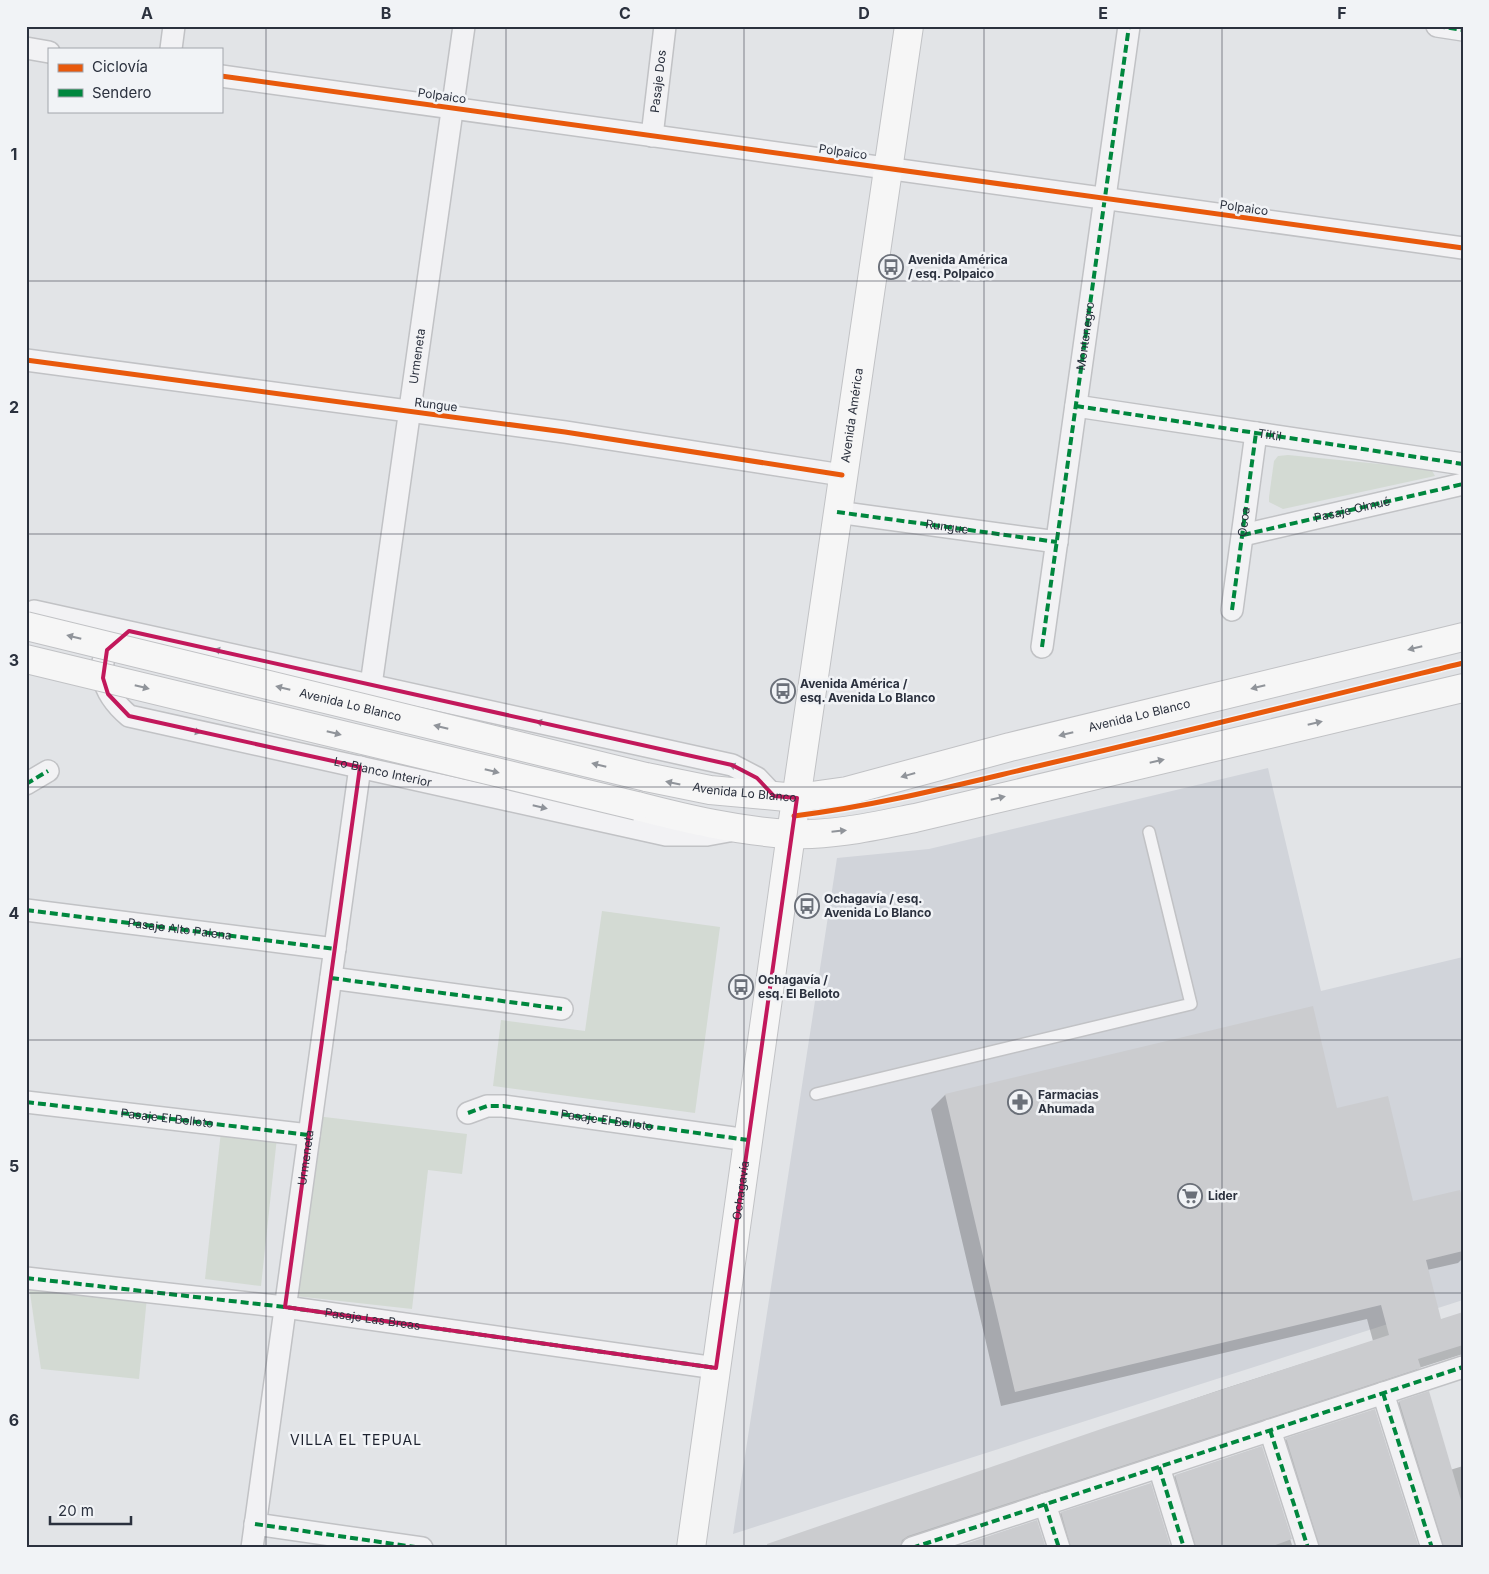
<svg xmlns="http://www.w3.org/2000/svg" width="1489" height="1574" font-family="Inter,sans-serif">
	<rect width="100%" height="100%" fill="#e2e4e7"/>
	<!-- built -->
	<polygon fill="#d1d4da" points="1268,768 1321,991 1463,957 1463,1300 733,1534 837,858 929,849"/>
	<!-- green -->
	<g fill="#d3dad3">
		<polygon points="1288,455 1431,469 1435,476 1283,509 1269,502 1269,497 1274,461 1278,456"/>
		<polygon points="602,911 720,927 695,1113 493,1086 501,1020 585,1031"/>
		<polygon points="316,1116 467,1134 462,1174 428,1170 412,1309 295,1296"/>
		<polygon points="222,1122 278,1128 261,1286 205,1279"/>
		<polygon points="29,1286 147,1297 139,1379 41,1369"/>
	</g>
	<!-- shadow -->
	<g fill="#0003">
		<polygon points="945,1095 1336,1110 1412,1203 1463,1207 1463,1258 1458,1263 1427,1270 1440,1321 1463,1313 1463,1354 1419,1368 1405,1382 900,1548 768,1548 773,1543 1220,1390 1373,1341 1367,1319 1001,1406 931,1109"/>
		<polygon points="1428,1393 1450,1470 1463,1466 1463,1548 1426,1548 1385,1417 1399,1402"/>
		<polygon points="1286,1439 1418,1548 1302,1548 1272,1454"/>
		<polygon points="1261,1448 1293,1548 1178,1548 1161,1490 1175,1476"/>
		<polygon points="1061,1513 1170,1548 1053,1548 1047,1528"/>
	</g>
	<!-- building -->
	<g fill="#cbcccf">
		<polygon points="1313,1006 1337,1108 1388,1096 1413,1201 1460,1190 1463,1201 1463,1251 1426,1260 1441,1319 1463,1312 1463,1345 1418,1359 1421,1368 908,1536 902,1540 900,1548 768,1548 767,1544 1107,1427 1389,1335 1381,1305 1015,1392 945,1094"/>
		<polygon points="1429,1391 1463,1507 1463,1548 1444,1548 1399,1401"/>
		<polygon points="1375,1409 1419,1548 1320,1548 1286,1438"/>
		<polygon points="1262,1446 1292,1539 1267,1548 1196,1548 1175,1475"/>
		<polygon points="1151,1483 1171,1548 1071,1548 1061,1512"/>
		<polygon points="1037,1520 1046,1548 953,1548"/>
	</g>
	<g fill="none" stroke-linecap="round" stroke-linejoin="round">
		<defs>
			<polyline id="lane" points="816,1094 1191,1004 1149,832"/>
			<g id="street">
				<polyline points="1437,26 1463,30"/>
				<polyline points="26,48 49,52"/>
				<polyline points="171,49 174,26"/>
				<polyline points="221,76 1463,248"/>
				<path id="s1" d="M652 136 665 26"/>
				<polyline points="26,360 565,432 842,475"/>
				<path id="s2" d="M1076 406 1463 464"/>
				<polyline points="837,512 1057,542"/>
				<polyline points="1243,535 1463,484"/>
				<polyline points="1232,610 1256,433"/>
				<polyline points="34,611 732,765 757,778 774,796"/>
				<path id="s3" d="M121 636C88 660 104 695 129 716L666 835H707L729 831"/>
				<polyline points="1042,647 1129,26"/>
				<path id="s4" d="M371 685 464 26"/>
				<polyline points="26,784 48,771"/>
				<polyline points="26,910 335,949"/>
				<polyline points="331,978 562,1009"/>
				<path id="s5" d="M26 1102 309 1135"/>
				<polyline points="468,1113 487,1106 503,1106 748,1140"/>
				<polyline points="26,1278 285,1307 716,1368"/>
				<polyline points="1383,1393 1432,1548"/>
				<polyline points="1270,1430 1308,1548"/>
				<polyline points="1159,1467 1184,1548"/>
				<polyline points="1045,1504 1059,1548"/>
				<polyline points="255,1524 422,1548"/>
				<path id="s6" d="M252 1548 360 767"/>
				<polyline points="912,1548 1463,1367"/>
			</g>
			<g id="secondary">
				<path id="s7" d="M646 777 710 790 797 798 847 791 1010 747 1463 637"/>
				<path d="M637 806C687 819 738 831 790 834 832 836 875 826 915 818L1463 688"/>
				<path id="s8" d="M691 1548 791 834 909 26"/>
			</g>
		</defs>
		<!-- lane casing -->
		<use href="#lane" stroke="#c1c2c5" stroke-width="14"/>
		<!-- street casing -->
		<use href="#street" stroke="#c1c2c5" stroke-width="24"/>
		<!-- secondary casing -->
		<use href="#secondary" stroke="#c1c2c5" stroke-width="30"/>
		<!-- lane -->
		<use href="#lane" stroke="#f2f2f4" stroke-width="11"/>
		<!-- street -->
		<use href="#street" stroke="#f2f2f4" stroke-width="21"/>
		<!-- secondary -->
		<use href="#secondary" stroke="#f6f6f6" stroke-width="28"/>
		<defs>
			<g id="secondary-bridge">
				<path id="s9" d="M26 626 646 777"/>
				<polyline points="26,659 637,806"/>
			</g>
		</defs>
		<!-- secondary-bridge casing -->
		<use href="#secondary-bridge" stroke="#c1c2c5" stroke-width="30" stroke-linecap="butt"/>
		<!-- secondary-bridge -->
		<use href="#secondary-bridge" stroke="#f6f6f6" stroke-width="28"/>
		<!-- quiet -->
		<g stroke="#00873e" stroke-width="4" stroke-dasharray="8 4" stroke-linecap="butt">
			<polyline points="1437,26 1463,30"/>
			<polyline points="1076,406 1463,464"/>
			<path id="s10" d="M837 512 1057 542"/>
			<path id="s11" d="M1243 535 1463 484"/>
			<path id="s12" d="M1232 610 1256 433"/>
			<path id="s13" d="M1042 647 1129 26"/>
			<polyline points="26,784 48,771"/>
			<path id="s14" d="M26 910 335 949"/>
			<polyline points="331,978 562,1009"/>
			<polyline points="26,1102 309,1135"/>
			<path id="s15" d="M468 1113 487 1106H503L748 1140"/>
			<path id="s16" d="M26 1278 285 1307 716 1368"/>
			<polyline points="1383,1393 1432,1548"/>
			<polyline points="1270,1430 1308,1548"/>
			<polyline points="1159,1467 1184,1548"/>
			<polyline points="1045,1504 1059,1548"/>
			<polyline points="255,1524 422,1548"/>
			<polyline points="912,1548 1463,1367"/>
		</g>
		<defs>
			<g id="cycleway">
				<polyline points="221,76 1463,248"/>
				<polyline points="26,360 565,432 842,475"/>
				<path d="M794 816C876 806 957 785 1038 766 1180 733 1321 698 1463 663"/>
			</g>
		</defs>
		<!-- cycleway casing -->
		<use href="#cycleway" stroke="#f1f3f6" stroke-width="8"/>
		<!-- cycleway -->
		<use href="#cycleway" stroke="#e8590c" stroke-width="5"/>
	</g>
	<!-- one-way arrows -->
	<defs><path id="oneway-solid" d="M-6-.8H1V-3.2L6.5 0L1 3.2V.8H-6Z" transform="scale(1.25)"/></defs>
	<g fill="#90949a">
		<use href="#oneway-solid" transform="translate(74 637) rotate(-166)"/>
		<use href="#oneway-solid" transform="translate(1415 648) rotate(166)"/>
		<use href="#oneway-solid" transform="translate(142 687) rotate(14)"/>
		<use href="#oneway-solid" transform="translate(1258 687) rotate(166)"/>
		<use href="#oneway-solid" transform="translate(283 688) rotate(-166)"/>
		<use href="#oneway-solid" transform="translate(1315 723) rotate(-13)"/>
		<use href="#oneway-solid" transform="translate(441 727) rotate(-166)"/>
		<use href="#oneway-solid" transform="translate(334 733) rotate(14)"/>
		<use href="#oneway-solid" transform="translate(1066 734) rotate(166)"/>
		<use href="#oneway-solid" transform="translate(1157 761) rotate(-13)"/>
		<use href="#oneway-solid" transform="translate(599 765) rotate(-166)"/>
		<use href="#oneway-solid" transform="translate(492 771) rotate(14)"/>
		<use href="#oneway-solid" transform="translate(908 775) rotate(164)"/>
		<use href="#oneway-solid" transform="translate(673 783) rotate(-168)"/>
		<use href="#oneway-solid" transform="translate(998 798) rotate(-13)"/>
		<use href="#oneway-solid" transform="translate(839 831) rotate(-6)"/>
	</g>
	<g fill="#8e9299">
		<use href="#oneway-solid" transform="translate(221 651) rotate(-167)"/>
		<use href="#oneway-solid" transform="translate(543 723) rotate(-168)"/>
		<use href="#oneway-solid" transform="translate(194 731) rotate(13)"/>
		<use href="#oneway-solid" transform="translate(736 767) rotate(-160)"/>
		<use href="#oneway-solid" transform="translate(540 807) rotate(13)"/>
	</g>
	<!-- marked area -->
	<path fill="none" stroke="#c2185b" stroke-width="4" stroke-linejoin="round" d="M129 631 732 765 757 778 774 796 797 798 716 1368 285 1307 360 767 129 716 108 694 103 678 107 650Z"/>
	<!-- grid -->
	<path fill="none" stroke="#2b313e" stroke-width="1" stroke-opacity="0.55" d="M266 26V1548M506 26V1548M744 26V1548M984 26V1548M1222 26V1548M26 281H1463M26 534H1463M26 787H1463M26 1040H1463M26 1293H1463"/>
	<!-- icons -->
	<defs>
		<symbol id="bus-ring" viewBox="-11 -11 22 22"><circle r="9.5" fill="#f1f3f6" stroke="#6b7079" stroke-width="1.5"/><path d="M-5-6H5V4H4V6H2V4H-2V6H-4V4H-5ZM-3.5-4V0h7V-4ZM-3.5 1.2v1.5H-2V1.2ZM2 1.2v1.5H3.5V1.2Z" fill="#6b7079"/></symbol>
		<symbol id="pharmacy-ring" viewBox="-11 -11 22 22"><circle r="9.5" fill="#f1f3f6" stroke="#6b7079" stroke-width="1.5"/><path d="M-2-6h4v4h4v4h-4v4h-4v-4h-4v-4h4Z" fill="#6b7079"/></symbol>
		<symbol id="supermarket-ring" viewBox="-11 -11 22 22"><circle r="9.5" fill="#f1f3f6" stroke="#6b7079" stroke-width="1.5"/><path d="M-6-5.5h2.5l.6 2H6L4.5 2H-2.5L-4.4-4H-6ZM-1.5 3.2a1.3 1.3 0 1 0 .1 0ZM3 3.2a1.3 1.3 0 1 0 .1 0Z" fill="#6b7079"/></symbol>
	</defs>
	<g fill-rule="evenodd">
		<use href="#bus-ring" x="877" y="253" width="28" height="28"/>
		<use href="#bus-ring" x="769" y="677" width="28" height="28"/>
		<use href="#bus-ring" x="793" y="892" width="28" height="28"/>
		<use href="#bus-ring" x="727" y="973" width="28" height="28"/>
		<use href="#pharmacy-ring" x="1006" y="1088" width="28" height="28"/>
		<use href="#supermarket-ring" x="1176" y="1182" width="28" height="28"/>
	</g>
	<g text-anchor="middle" stroke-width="5" stroke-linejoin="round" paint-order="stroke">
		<!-- street labels -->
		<g font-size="12" fill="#2b313e" stroke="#f1f3f6">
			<text dy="4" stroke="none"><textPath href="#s1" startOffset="55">Pasaje Dos</textPath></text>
			<text transform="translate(442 96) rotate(8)" y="4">Polpaico</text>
			<text transform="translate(843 152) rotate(8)" y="4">Polpaico</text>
			<text transform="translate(1244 208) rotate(8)" y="4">Polpaico</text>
			<text dy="4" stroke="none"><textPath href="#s13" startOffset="314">Montenegro</textPath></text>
			<text dy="4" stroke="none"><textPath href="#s4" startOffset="332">Urmeneta</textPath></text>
			<text transform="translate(436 405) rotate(7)" y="4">Rungue</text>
			<text dy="4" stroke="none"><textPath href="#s8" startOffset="1144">Avenida América</textPath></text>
			<text dy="4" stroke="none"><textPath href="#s2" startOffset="196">Tiltil</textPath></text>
			<text dy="4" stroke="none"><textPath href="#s11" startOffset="112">Pasaje Olmué</textPath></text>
			<text dy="4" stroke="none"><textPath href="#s12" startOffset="89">Ocoa</textPath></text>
			<text dy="4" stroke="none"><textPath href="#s10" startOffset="111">Rungue</textPath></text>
			<text dy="4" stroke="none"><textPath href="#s9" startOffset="334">Avenida Lo Blanco</textPath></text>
			<text dy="4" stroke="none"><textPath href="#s7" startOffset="505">Avenida Lo Blanco</textPath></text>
			<text dy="4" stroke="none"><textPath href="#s3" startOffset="355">Lo Blanco Interior</textPath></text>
			<text dy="4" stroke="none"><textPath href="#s7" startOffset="100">Avenida Lo Blanco</textPath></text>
			<text dy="4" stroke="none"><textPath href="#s14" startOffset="155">Pasaje Alto Palena</textPath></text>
			<text dy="4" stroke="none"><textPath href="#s5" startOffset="142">Pasaje El Belloto</textPath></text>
			<text dy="4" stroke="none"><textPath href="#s15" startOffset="141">Pasaje El Belloto</textPath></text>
			<text dy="4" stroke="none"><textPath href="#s6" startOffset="394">Urmeneta</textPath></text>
			<text dy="4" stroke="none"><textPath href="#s8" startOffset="361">Ochagavía</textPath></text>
			<text dy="4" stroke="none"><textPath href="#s16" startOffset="349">Pasaje Las Breas</textPath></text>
		</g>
		<!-- poi labels -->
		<g font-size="12" font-weight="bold" fill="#2b313e" stroke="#f1f3f6" text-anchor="start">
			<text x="908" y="264">Avenida América<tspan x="908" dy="14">/ esq. Polpaico</tspan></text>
			<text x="800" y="688">Avenida América /<tspan x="800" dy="14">esq. Avenida Lo Blanco</tspan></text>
			<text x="824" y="903">Ochagavía / esq.<tspan x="824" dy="14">Avenida Lo Blanco</tspan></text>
			<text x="758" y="984">Ochagavía /<tspan x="758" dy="14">esq. El Belloto</tspan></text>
			<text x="1038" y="1099">Farmacias<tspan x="1038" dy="14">Ahumada</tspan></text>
			<text x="1208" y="1200">Lider</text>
		</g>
		<!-- neighbourhood labels -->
		<g font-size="14" letter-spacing="1" fill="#1d222f" stroke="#f1f3f6">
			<text x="356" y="1445">VILLA EL TEPUAL</text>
		</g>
	</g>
	<!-- border -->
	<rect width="1489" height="1574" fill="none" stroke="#f1f3f6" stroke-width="55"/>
	<!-- legend -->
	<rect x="48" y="48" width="175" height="65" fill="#f1f3f6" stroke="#a2a5ac"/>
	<rect x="58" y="64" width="25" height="8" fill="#e8590c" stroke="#a2a5ac"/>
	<text x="92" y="72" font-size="15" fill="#2b313e">Ciclovía</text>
	<rect x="58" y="89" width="25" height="8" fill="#00873e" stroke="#a2a5ac"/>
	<text x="92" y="98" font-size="15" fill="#2b313e">Sendero</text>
	<!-- scale -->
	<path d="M50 1516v8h81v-8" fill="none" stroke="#2b313e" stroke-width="2.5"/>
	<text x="58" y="1516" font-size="15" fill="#2b313e" stroke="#f1f3f6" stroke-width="4" paint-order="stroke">20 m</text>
	<rect x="28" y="28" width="1434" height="1518" fill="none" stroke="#2b313e" stroke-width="2"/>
	<g font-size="16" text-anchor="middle" font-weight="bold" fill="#2b313e">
		<text x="147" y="19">A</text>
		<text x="386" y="19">B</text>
		<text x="625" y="19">C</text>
		<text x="864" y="19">D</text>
		<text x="1103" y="19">E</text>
		<text x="1342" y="19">F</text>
		<text x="14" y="160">1</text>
		<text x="14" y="413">2</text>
		<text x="14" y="666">3</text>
		<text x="14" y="919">4</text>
		<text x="14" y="1172">5</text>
		<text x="14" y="1426">6</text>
	</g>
</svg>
